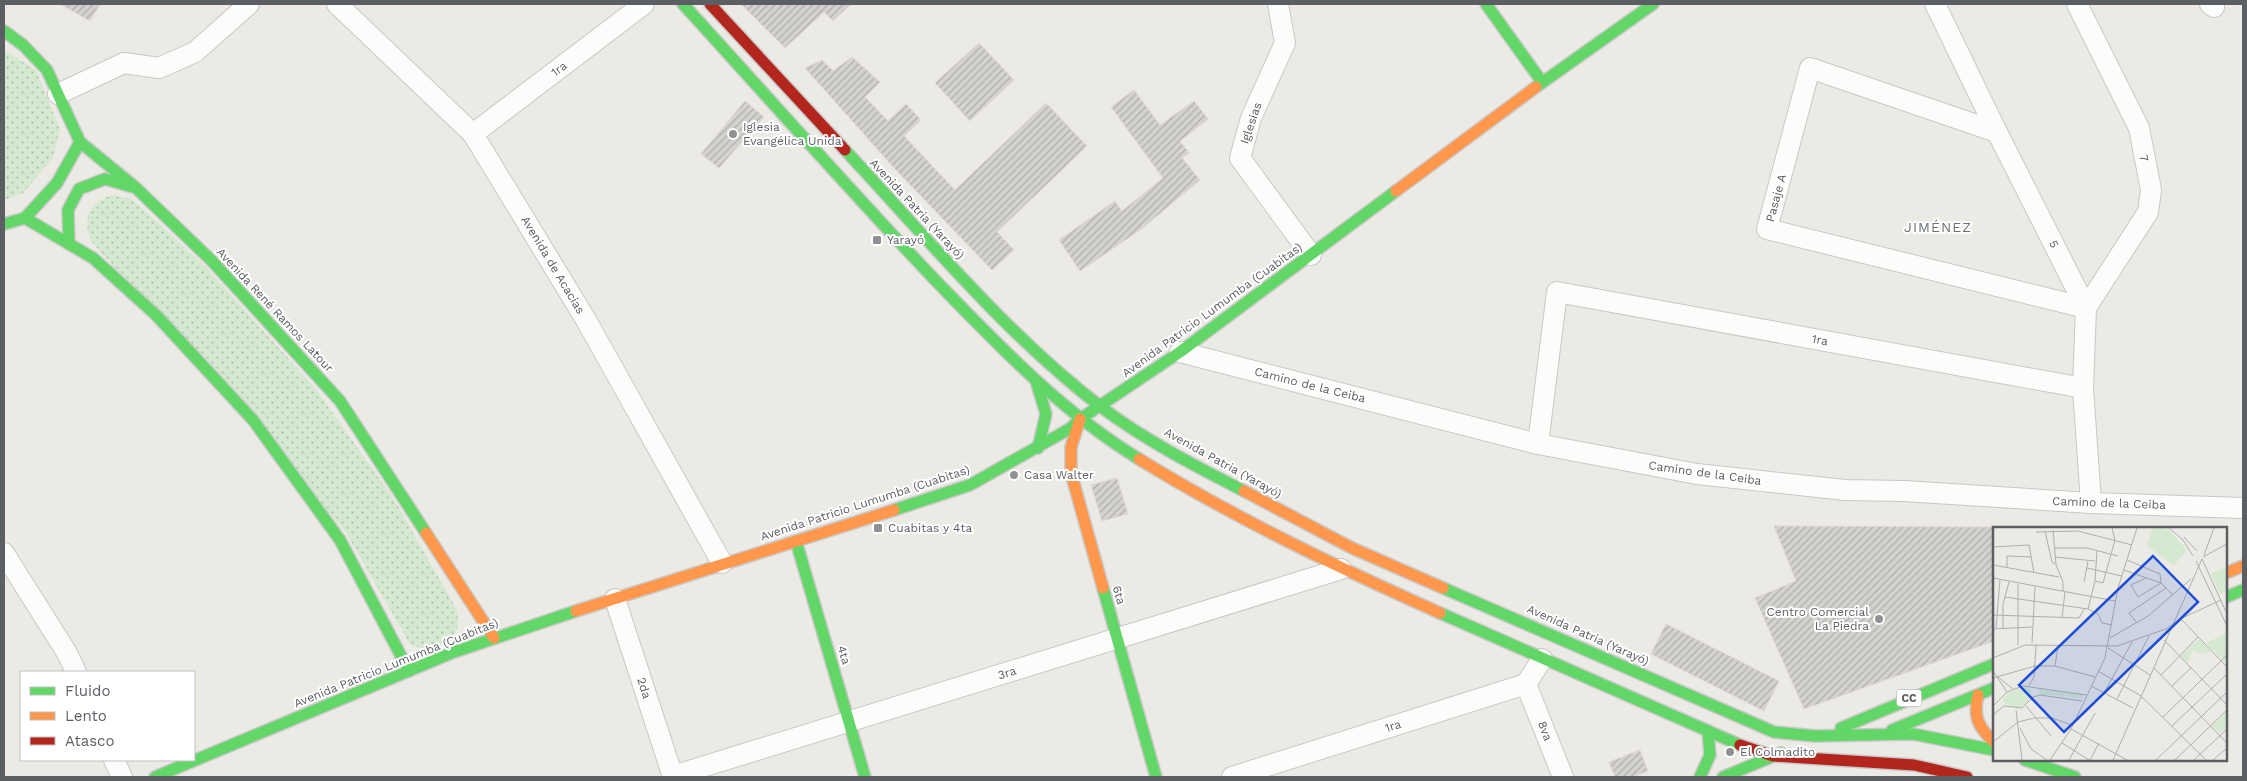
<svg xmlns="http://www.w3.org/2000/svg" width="2247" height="781" font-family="'Work Sans',sans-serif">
	<defs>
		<pattern id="park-dots" width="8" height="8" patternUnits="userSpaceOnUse" patternTransform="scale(1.25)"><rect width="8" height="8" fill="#d4e9cf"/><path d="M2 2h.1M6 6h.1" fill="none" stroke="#afc0ac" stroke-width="1.8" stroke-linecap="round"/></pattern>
		<pattern id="building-hatch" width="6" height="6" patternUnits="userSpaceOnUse" patternTransform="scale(1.25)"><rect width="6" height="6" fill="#d5d3d0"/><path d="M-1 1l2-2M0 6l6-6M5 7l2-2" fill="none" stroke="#b0aeac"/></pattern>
	</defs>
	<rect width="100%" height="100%" fill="#eceae5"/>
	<!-- park -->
	<g fill="url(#park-dots)">
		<polygon points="4,50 36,70 60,129 53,158 22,194 4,200"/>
		<path d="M112 195 132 199 205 266 315 388 394 499 457 610C464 641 438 658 410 644L345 531 91 241C82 219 89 202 112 195Z"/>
	</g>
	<!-- building -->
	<g fill="url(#building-hatch)" stroke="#dcd9d4">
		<polygon points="60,4 100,4 90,21"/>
		<polygon points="741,4 851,4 833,21 824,12 785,48"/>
		<polygon points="979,43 1014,80 970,121 935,83"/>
		<polygon points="852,57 880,82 865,97 888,121 906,104 921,120 904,136 955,190 1046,103 1087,146 997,232 1014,250 992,270 895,169 805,68 822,60 833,71"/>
		<polygon points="1134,90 1160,125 1194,101 1208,119 1180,141 1189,153 1182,158 1200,180 1140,230 1080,271 1059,240 1115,201 1122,211 1163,178 1111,107"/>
		<polygon points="745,101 764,117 719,168 701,154"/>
		<polygon points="1117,478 1128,514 1102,521 1091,485"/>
		<polygon points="1774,526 1994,527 1994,641 1804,709 1755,598 1796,581"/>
		<polygon points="1666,624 1779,681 1764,711 1651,654"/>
		<polygon points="1640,750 1648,771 1633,777 1615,777 1609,762"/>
	</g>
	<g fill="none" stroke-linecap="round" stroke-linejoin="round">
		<defs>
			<g id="street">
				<polyline points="337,4 473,134 586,320 722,563"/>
				<polyline points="1278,4 1285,43 1251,118 1240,158 1311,255"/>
				<polyline points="1935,4 1997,132 2086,308 2083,388 2091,503"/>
				<polyline points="2210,4 2214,7"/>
				<polyline points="58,94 124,63 159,68 195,52 249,4"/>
				<polyline points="1997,132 1810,68 1767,229 2086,308 2148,212 2151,190 2139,128 2077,4"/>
				<polyline points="473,134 644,4"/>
				<polyline points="1180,352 1538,444 1697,474 1845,490 1904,491 2091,503 2243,508"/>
				<polyline points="1538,444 1557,292 2083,388"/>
				<polyline points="4,553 67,653 76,672"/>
				<polyline points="615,599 673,777"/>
				<polyline points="1526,684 1563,777"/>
				<polyline points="114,760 122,777"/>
				<polyline points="673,776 1341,569"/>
				<polyline points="1232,777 1526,684 1542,659"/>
			</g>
			<g id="fast">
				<path d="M683 4C768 97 851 192 938 283 1000 347 1062 412 1139 459"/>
				<polyline points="1486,4 1542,82"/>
				<polyline points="4,31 23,45 47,70 80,142 135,187 212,261 340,401 426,533"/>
				<polyline points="1536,87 1653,4"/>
				<path d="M845 150C927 238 1005 333 1101 407 1145 440 1195 466 1244 491"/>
				<polyline points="25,218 57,183 80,142"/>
				<polyline points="4,224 25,218 93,258 156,315 253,420 340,540 409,671"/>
				<polyline points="69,244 68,210 79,189 105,179 133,187"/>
				<polyline points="1036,381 1046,414 1038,448"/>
				<polyline points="894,510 970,485 1071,428 1080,419 1180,352 1396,191"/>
				<polyline points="796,541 865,777"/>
				<polyline points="1103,588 1156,777"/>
				<polyline points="1443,588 1774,732 1815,736 1913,734 1994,750"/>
				<polyline points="2226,597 2243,590"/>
				<polyline points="1440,613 1740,745"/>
				<polyline points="1841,728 1994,664"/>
				<polyline points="1892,730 1994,688"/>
				<polyline points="2025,760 2075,777"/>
				<polyline points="155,777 454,652 576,611"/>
				<polyline points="1700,777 1710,755 1708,731"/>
				<polyline points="1723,777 1781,753"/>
			</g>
			<g id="slow">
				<polyline points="1396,191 1536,87"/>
				<polyline points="1080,419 1071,447 1071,473 1103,588"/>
				<path d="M1139 459C1235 518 1337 567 1440 613"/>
				<polyline points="1244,491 1352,548 1443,588"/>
				<polyline points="426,533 494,638"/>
				<polyline points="2226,573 2243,566"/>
				<polyline points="576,611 894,510"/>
				<path d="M1978 695C1973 717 1978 727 1994 742"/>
			</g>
			<g id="jam">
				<polyline points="710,4 845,150"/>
				<polyline points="1740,745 1773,756 1914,765 1967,777"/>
			</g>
		</defs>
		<!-- street casing -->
		<use href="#street" stroke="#c8c8c8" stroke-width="22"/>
		<!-- fast casing -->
		<use href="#fast" stroke="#c9c9c9" stroke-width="14"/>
		<!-- slow casing -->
		<use href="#slow" stroke="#c9c9c9" stroke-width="14"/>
		<!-- jam casing -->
		<use href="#jam" stroke="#c9c9c9" stroke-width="14"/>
		<!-- street -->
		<use href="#street" stroke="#fcfcfb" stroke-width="20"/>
		<!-- fast -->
		<use href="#fast" stroke="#63d668" stroke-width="11"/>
		<!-- slow -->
		<use href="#slow" stroke="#ff974d" stroke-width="11"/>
		<!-- jam -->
		<use href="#jam" stroke="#b3261e" stroke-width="11"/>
	</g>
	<!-- markers -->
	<g fill="#8e9091" stroke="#fff" stroke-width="2">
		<circle cx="733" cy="134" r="5"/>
		<rect x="872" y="235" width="10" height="10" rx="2.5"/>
		<circle cx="1014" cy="475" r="5"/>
		<rect x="873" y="523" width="10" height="10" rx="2.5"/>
		<circle cx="1879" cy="619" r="5"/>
		<circle cx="1730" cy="752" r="5"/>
	</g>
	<g text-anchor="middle" stroke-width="4" stroke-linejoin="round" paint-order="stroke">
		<!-- shield labels -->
		<rect fill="#fff" stroke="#8c8f92" stroke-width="1" x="1896.5" y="689.5" width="25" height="17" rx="4"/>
		<g font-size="11" font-weight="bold" fill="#5b5f64">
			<text x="1909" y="702">CC</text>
		</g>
		<!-- street labels -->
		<g font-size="12" fill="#5b5f64" stroke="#fff">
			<text transform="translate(559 69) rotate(-37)" y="4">1ra</text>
			<text transform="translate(1251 123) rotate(-71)" y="4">Iglesias</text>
			<text transform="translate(2144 158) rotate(79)" y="4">7</text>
			<text transform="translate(1776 198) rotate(-75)" y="4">Pasaje A</text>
			<text transform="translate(917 209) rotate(47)" y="4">Avenida Patria (Yarayó)</text>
			<text transform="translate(2054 244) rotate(63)" y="4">5</text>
			<text transform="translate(553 265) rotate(59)" y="4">Avenida de Acacias</text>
			<text transform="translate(275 310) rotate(47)" y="4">Avenida René Ramos Latour</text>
			<text transform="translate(1212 310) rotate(-36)" y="4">Avenida Patricio Lumumba (Cuabitas)</text>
			<text transform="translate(1820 340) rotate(10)" y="4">1ra</text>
			<text transform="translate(1310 385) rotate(14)" y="4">Camino de la Ceiba</text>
			<text transform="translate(1223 463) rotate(29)" y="4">Avenida Patria (Yarayó)</text>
			<text transform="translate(1705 473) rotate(8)" y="4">Camino de la Ceiba</text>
			<text transform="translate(865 503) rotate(-18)" y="4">Avenida Patricio Lumumba (Cuabitas)</text>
			<text transform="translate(2109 503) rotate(2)" y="4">Camino de la Ceiba</text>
			<text transform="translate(1119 595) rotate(74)" y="4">6ta</text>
			<text transform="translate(1588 635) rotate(24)" y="4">Avenida Patria (Yarayó)</text>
			<text transform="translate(844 655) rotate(74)" y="4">4ta</text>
			<text transform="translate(396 663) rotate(-22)" y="4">Avenida Patricio Lumumba (Cuabitas)</text>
			<text transform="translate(1007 673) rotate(-17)" y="4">3ra</text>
			<text transform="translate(644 688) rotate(72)" y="4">2da</text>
			<text transform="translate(1393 726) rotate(-18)" y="4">1ra</text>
			<text transform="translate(1545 731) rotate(69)" y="4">8va</text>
		</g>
		<!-- poi labels -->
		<g font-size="12" fill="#5b5f64" stroke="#fff" text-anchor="start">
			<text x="743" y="131">Iglesia<tspan x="743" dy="14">Evangélica Unida</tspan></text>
			<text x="887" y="244">Yarayó</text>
			<text x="1024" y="479">Casa Walter</text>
			<text x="888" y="532">Cuabitas y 4ta</text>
			<text x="1869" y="616" text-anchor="end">Centro Comercial<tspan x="1869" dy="14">La Piedra</tspan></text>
			<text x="1740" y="756">El Colmadito</text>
		</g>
		<!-- neighbourhood labels -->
		<g font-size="14" letter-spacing="1" fill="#6c7276" stroke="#fff">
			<text x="1938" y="232">JIMÉNEZ</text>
		</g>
	</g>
	<!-- overview -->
	<g transform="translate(1993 527)">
		<rect width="234" height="234" fill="#eceae5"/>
		<path d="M160 1H171L178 5 194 23 181 38 154 19ZM234 40V64L227 67 218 47ZM234 106V137L213 116Z" fill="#d4e9cf"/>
		<path d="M206 112 218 125 210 127 199 123 195 136 188 129ZM33 160 39 164 34 176 24 181 12 177 10 172 16 165ZM46 162 89 168 90 171 46 167ZM234 185V200L227 206 219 199Z" fill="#d4e9cf"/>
		<path fill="none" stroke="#aeaead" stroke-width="1" d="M176 1 190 13 200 29M60 3 63 38 70 55V64M52 4 59 35 62 37M43 5 85 4 139 18M191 10 204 24M0 20 36 18 41 46M62 21H94L125 29M211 28 221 1M62 30 102 34M210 30 234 17M209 32 234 87M134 33 167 47 168 56 145 70 138 58 153 51M203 34 234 99M0 38 66 50M14 41V29L38 30M94 41 129 49M131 43 168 56 180 68M0 51 122 74M102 54 110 56 122 13 119 1M91 55 95 34M12 70 95 82 105 87 109 96 119 98M95 82 102 54 104 23M0 88 86 91 91 82M69 91 72 65M188 92 234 140M144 96 136 86 173 61M3 101 7 53M10 101V77L16 55M0 102 39 100M117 111 155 89 198 52M171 113 234 178M39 116 42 60M25 118V57M115 121 157 148M0 131 32 118 124 119 173 102 187 92 228 73M62 139 65 119M161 141 234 216M0 144 14 165M105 144 148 169 213 233M168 148 205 110M5 150 20 162M0 151 42 139H62L102 150M98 159 140 181M179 159 198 141M35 160 41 150 43 118M111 166 139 115M124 172 156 109M0 179 14 165 30 159 93 168M33 179 58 209M23 183 29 233M0 188 11 179 29 181 40 170 47 168 89 174M170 190 234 128M179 199 234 147M27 201 38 222 54 233M78 202 134 233M0 215 25 195 41 191H59L79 198M69 216 96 233M57 233 78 202 112 131 125 61 144 1M76 233 102 186M97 233 106 216M120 233 209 32M163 233 234 165M182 233 234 183M201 233 234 202M220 233 234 221"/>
		<path fill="#1d4ed8" fill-opacity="0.15" stroke="#1d4ed8" stroke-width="2.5" d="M160 29 205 75 71 205 26 158Z"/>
		<rect width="234" height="234" fill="none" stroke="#5b5f64" stroke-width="2.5"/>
	</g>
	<!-- border -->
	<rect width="2247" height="781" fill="none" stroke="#5b5f64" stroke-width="10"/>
	<!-- legend -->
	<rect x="20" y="671" width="175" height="90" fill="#ffffff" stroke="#bdbfc1"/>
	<rect x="30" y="687" width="25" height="8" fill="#63d668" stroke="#bdbfc1"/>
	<text x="65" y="696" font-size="15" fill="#5b5f64">Fluido</text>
	<rect x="30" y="712" width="25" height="8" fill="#ff974d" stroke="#bdbfc1"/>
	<text x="65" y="721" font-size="15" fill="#5b5f64">Lento</text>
	<rect x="30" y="737" width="25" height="8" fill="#b3261e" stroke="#bdbfc1"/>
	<text x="65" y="746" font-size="15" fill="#5b5f64">Atasco</text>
</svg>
